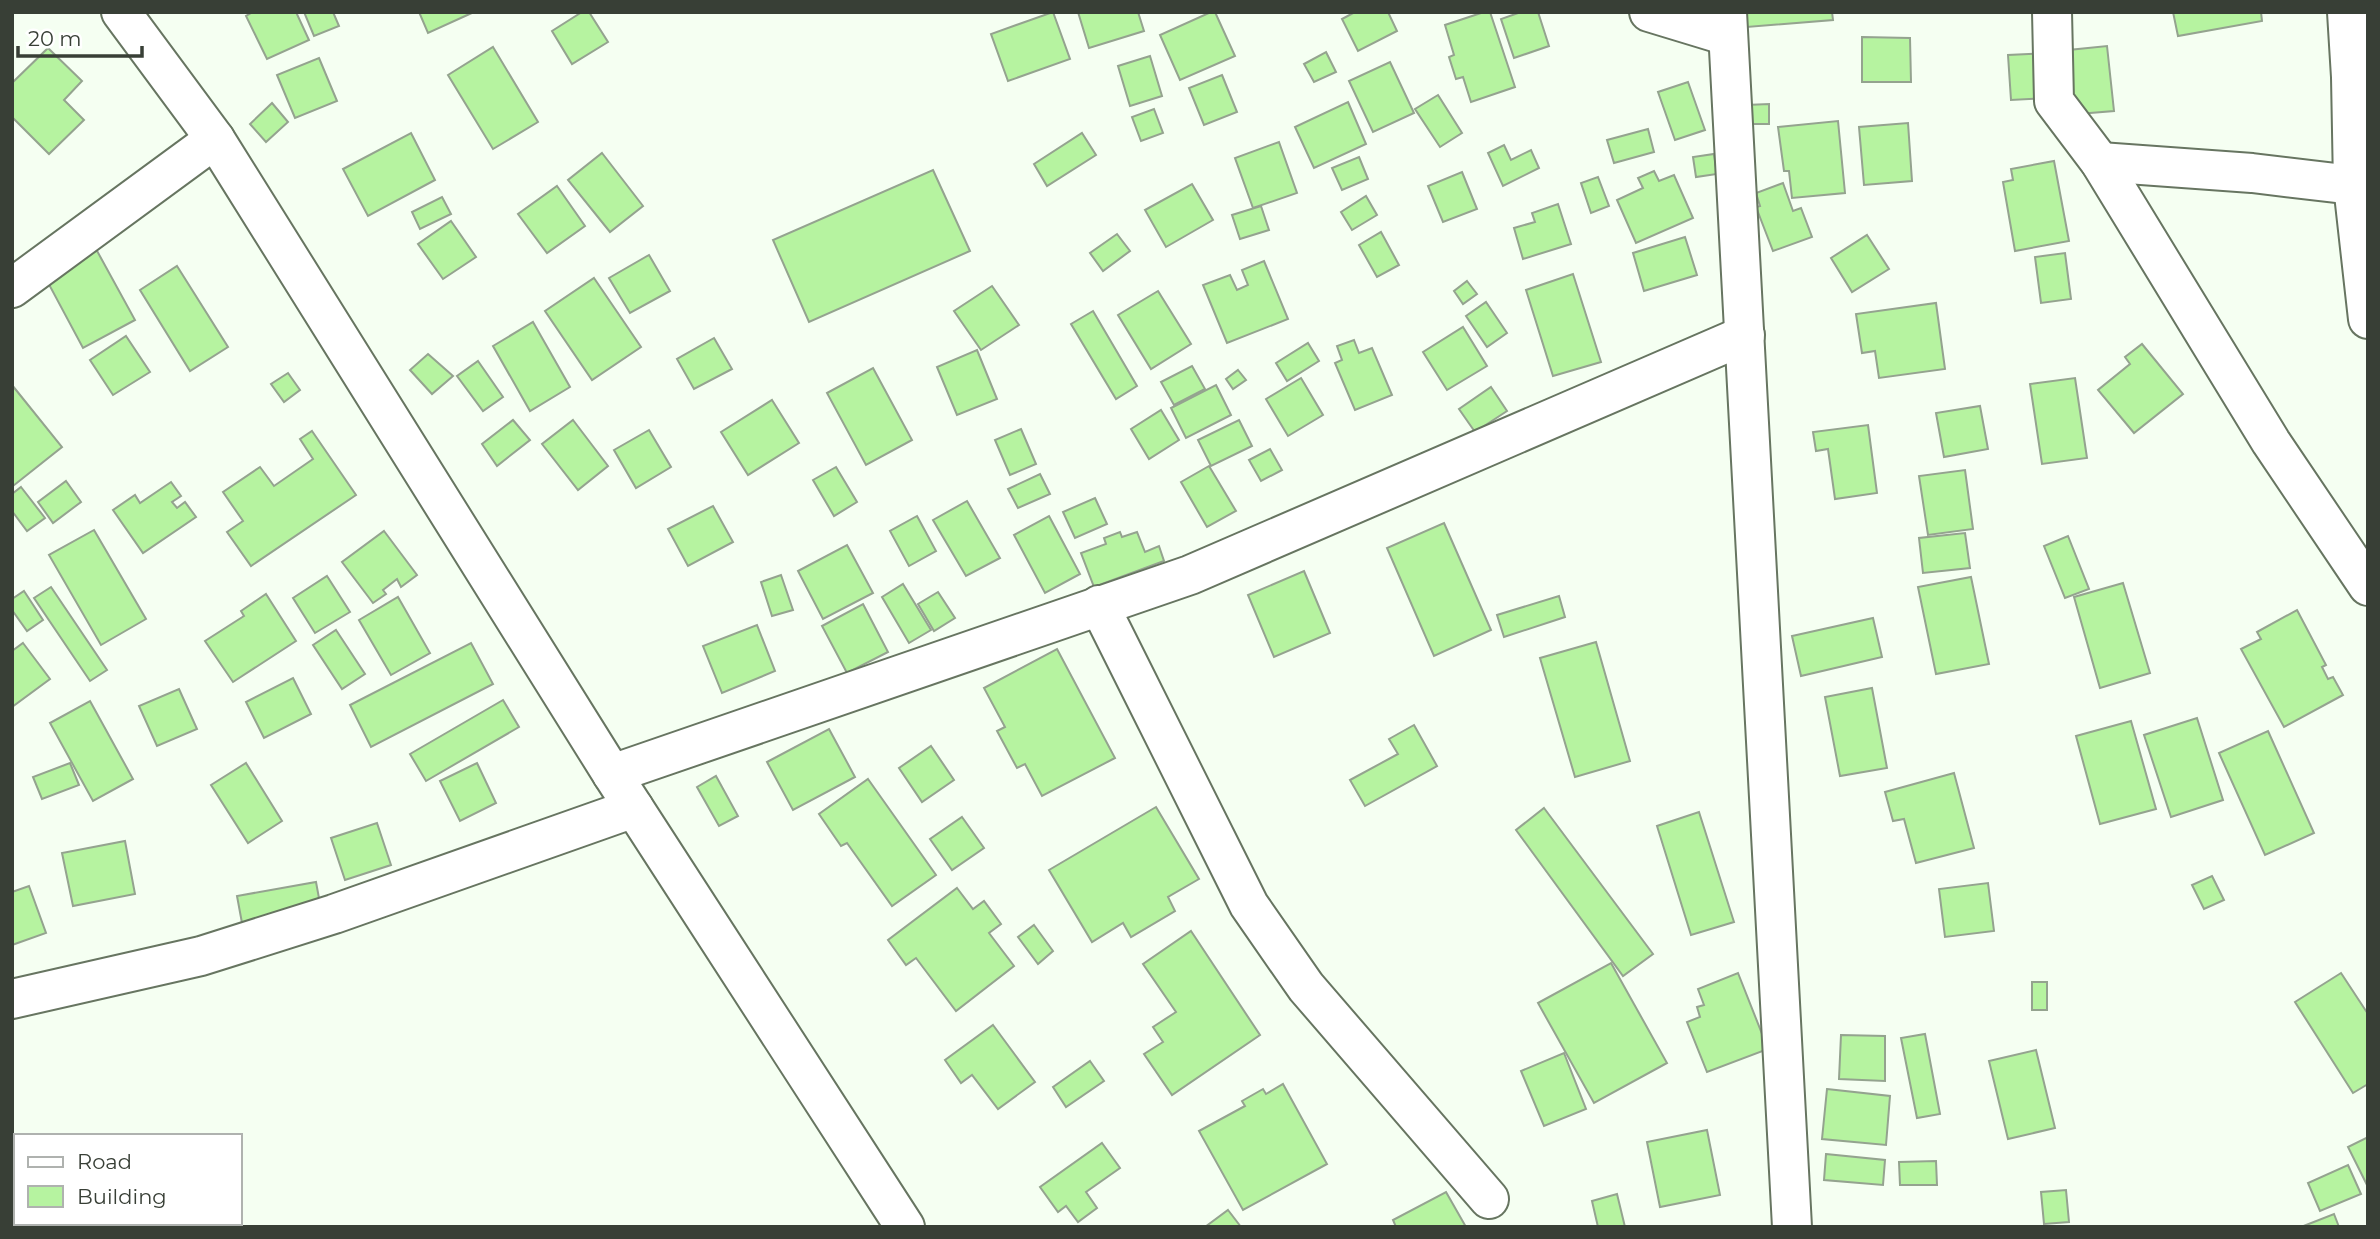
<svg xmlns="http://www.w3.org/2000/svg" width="2380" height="1239" font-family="Montserrat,sans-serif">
	<rect width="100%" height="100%" fill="#f5fff2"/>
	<!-- building -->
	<g fill="#b6f3a0" stroke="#94a38f" stroke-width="2">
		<polygon points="253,12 296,12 309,40 267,59 246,16"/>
		<polygon points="304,12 333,12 339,26 314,36"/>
		<polygon points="419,12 474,12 428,33"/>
		<polygon points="582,12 589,12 608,42 572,64 552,31"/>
		<polygon points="1053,12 1070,59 1008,81 991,34"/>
		<polygon points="1078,12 1138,12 1144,31 1089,48"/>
		<polygon points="1211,12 1215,12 1235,56 1180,80 1160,35"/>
		<polygon points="1355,12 1388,12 1397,31 1358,51 1342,19"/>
		<polygon points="1484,12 1490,12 1515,87 1471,102 1463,77 1456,79 1449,57 1454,55 1445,25"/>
		<polygon points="1521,12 1538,12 1549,46 1514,58 1501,19"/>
		<polygon points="1746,12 1832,12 1833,20 1747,27"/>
		<polygon points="2173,12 2261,12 2262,21 2178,36"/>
		<polygon points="1862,37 1910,38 1911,82 1862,82"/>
		<polygon points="2107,46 2114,111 2066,115 2059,51"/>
		<polygon points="493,47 538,122 493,149 448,75"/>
		<polygon points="48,48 82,81 64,100 84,120 49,154 12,117 12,83"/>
		<polygon points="1326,52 1336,72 1314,82 1304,64"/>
		<polygon points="2049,53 2051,98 2011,100 2008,55"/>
		<polygon points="1150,56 1162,96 1130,106 1118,66"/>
		<polygon points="319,58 337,101 295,118 277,75"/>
		<polygon points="1390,62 1414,113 1373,132 1349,81"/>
		<polygon points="1222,75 1237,112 1204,125 1189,88"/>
		<polygon points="1688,82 1705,130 1675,140 1658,92"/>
		<polygon points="1438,95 1462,133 1440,147 1415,109"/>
		<polygon points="1348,102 1366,144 1314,168 1295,127"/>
		<polygon points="272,103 288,122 266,142 250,124"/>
		<polygon points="1769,104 1769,124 1747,124 1746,105"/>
		<polygon points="1154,109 1163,133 1141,141 1132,117"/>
		<polygon points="1838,121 1845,193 1792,198 1789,171 1784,171 1778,127"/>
		<polygon points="1908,123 1912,181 1864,185 1859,127"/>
		<polygon points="1648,129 1654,152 1614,163 1607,140"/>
		<polygon points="411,133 435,180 368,216 343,169"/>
		<polygon points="1082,133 1096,155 1047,186 1034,164"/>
		<polygon points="1279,142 1297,193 1253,208 1235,158"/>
		<polygon points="1504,145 1511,160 1531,150 1539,168 1503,186 1488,153"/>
		<polygon points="602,153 643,206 610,232 568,180"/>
		<polygon points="1714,154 1717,174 1696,177 1693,157"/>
		<polygon points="1359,157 1368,179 1342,190 1332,168"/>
		<polygon points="2054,161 2069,241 2015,251 2003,182 2013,180 2011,169"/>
		<polygon points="933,170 970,251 809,322 773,240"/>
		<polygon points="1654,171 1659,181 1674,175 1693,218 1636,243 1617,200 1643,188 1638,178"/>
		<polygon points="1462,172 1477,209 1443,222 1428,186"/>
		<polygon points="1598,177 1609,206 1591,213 1581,183"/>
		<polygon points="1783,183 1793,211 1801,208 1812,237 1773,251 1756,207 1760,206 1756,193"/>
		<polygon points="1192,184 1213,220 1166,247 1145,210"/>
		<polygon points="557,186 585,226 547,253 518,214"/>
		<polygon points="1366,196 1377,215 1352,230 1341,212"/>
		<polygon points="442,197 451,214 420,229 412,212"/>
		<polygon points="1558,204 1571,244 1523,259 1514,228 1535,222 1532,213"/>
		<polygon points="1261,206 1269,230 1240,239 1232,215"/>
		<polygon points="451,221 476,257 443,279 418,244"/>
		<polygon points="1381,232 1399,265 1377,277 1359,245"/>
		<polygon points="1117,234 1130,251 1103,271 1090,253"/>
		<polygon points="1867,235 1889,269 1852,292 1831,258"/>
		<polygon points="1685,237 1697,275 1644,291 1633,253"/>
		<polygon points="96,249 135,320 83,348 45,277"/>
		<polygon points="2065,253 2071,299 2041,303 2035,257"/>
		<polygon points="649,255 670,291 630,313 609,278"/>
		<polygon points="1264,261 1288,319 1227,343 1203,285 1230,275 1237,290 1248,285 1242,270"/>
		<polygon points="177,266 228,347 190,371 140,290"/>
		<polygon points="1573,274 1601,362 1553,376 1526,290"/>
		<polygon points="594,278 641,347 592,380 545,311"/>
		<polygon points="1467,281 1477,294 1463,304 1454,291"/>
		<polygon points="992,286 1019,325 981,350 954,311"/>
		<polygon points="1158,291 1191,344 1151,369 1118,315"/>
		<polygon points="1486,302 1507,333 1487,347 1466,316"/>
		<polygon points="1936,303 1945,369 1879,378 1875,351 1862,353 1856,314"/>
		<polygon points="1093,311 1137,386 1116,399 1071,324"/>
		<polygon points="533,322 570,387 530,411 493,346"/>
		<polygon points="1463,327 1487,366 1447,390 1423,352"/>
		<polygon points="126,336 150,372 113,395 90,360"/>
		<polygon points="714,338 732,369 694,389 677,359"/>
		<polygon points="1354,340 1359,353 1372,348 1392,395 1355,410 1335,363 1342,360 1337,346"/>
		<polygon points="1308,343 1319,361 1287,381 1276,363"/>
		<polygon points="2142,344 2183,394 2134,433 2098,390 2130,364 2125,357"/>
		<polygon points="977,350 997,399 957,415 937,367"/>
		<polygon points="428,354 453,376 432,394 410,370"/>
		<polygon points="478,361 503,397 483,411 457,376"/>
		<polygon points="1192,366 1205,389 1174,405 1161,382"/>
		<polygon points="873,368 912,440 866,465 827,393"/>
		<polygon points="1238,370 1246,380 1233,389 1226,379"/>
		<polygon points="288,373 300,390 284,402 271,384"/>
		<polygon points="1301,378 1323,415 1288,436 1266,399"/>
		<polygon points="2075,378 2087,458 2042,464 2030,384"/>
		<polygon points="12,385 62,447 13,486 12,485"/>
		<polygon points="1216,385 1231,415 1186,438 1171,408"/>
		<polygon points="1491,387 1507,411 1475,432 1459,409"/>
		<polygon points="772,400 799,443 748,475 721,432"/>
		<polygon points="1980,406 1988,449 1944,457 1936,413"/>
		<polygon points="1161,410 1179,440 1149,459 1131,429"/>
		<polygon points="513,420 530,440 497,466 482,444"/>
		<polygon points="573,420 608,466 578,490 542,444"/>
		<polygon points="1239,420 1252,446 1211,466 1198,440"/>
		<polygon points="1868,425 1877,493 1835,499 1828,449 1816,451 1813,432"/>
		<polygon points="1021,429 1036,464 1010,475 995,440"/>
		<polygon points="649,430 671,467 636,488 614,450"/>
		<polygon points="312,431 356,495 251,566 227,532 243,521 223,492 260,467 274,486 313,459 300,439"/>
		<polygon points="1270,449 1282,470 1261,481 1249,460"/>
		<polygon points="1209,466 1236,511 1207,527 1181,482"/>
		<polygon points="836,467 857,502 834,516 813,480"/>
		<polygon points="1965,470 1973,529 1928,535 1919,476"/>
		<polygon points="1040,474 1050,494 1018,508 1008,489"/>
		<polygon points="66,481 81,502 53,523 38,502"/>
		<polygon points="171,482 181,496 172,502 177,508 185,502 196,517 143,553 113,510 135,495 140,503"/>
		<polygon points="21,487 45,518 27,531 12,511 12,494"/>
		<polygon points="1095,498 1107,524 1075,538 1063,512"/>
		<polygon points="967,501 1000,558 966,576 933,520"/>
		<polygon points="713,506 733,542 688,566 668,529"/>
		<polygon points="917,516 936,551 909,566 890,531"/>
		<polygon points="1049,516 1080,574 1045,593 1014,535"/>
		<polygon points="1444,523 1491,630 1434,656 1387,548"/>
		<polygon points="94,530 146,619 101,645 49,555"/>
		<polygon points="384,531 417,575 401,587 397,579 383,590 386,594 373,603 342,562"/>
		<polygon points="1120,532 1122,537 1137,532 1145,552 1159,546 1164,561 1094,587 1081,553 1106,544 1104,538"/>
		<polygon points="1965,533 1970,568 1923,573 1919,538"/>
		<polygon points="2068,536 2089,589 2065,598 2044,546"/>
		<polygon points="847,545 873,593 823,619 798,571"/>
		<polygon points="1304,571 1330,633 1274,657 1248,595"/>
		<polygon points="781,575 793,610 772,616 761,582"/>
		<polygon points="327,576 350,612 315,633 293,598"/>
		<polygon points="1971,577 1989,664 1936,674 1918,587"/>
		<polygon points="2123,583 2150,673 2100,688 2074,597"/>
		<polygon points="903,584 931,630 909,643 882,597"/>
		<polygon points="51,587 107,670 90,681 34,598"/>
		<polygon points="24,591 43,620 27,631 12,610 12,599"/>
		<polygon points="938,592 955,618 934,631 918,604"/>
		<polygon points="266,594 296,641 233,682 205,641 244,616 241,611"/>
		<polygon points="1559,596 1565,617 1504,637 1497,615"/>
		<polygon points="398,597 430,653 391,675 359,620"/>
		<polygon points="863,604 888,652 847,673 822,626"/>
		<polygon points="2297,610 2326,665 2322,667 2328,679 2333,677 2343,695 2284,727 2241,649 2261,639 2257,632"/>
		<polygon points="1873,618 1882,657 1801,676 1792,636"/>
		<polygon points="757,625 775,671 722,693 703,646"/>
		<polygon points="336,630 365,674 342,689 313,645"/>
		<polygon points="1596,642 1630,761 1575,777 1540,658"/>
		<polygon points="23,643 50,679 12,707 12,651"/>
		<polygon points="471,643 493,684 371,747 350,705"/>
		<polygon points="1057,649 1115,758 1042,796 1025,764 1017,768 997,731 1005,727 984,688"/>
		<polygon points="293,678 311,714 264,738 246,702"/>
		<polygon points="1872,688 1887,768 1840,776 1825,697"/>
		<polygon points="179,689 197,729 157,746 139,706"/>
		<polygon points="503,700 519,727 426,781 410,754"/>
		<polygon points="90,701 133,779 93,801 50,723"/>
		<polygon points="2197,718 2223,800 2171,817 2144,735"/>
		<polygon points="2131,721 2156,809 2100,824 2076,736"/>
		<polygon points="1414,725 1437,766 1365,806 1350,780 1398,754 1389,739"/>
		<polygon points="829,729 855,777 793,810 767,762"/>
		<polygon points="2268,731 2314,833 2265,855 2219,753"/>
		<polygon points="931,746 954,780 922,802 899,768"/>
		<polygon points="70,763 79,785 42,799 33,777"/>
		<polygon points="246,763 282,821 248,843 211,785"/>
		<polygon points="477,763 496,803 460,821 440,781"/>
		<polygon points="1954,773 1974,848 1916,863 1904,819 1893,821 1885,792"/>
		<polygon points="716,776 738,816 719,826 697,787"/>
		<polygon points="868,779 936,875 892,906 847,843 841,846 819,814"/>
		<polygon points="1156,807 1199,879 1168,897 1175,911 1131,937 1123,923 1092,942 1049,870"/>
		<polygon points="1544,808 1653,954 1623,976 1516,830"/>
		<polygon points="1699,812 1734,922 1691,935 1657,826"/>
		<polygon points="962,817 984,848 952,870 930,839"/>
		<polygon points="377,823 391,865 345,880 331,838"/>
		<polygon points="125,841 135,894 73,906 62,853"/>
		<polygon points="2212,876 2224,900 2204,909 2192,885"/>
		<polygon points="316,882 321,909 242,923 237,896"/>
		<polygon points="1988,883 1994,931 1945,937 1939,889"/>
		<polygon points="29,886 46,933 12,945 12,892"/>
		<polygon points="957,888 973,909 984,901 1001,924 989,933 1014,966 956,1011 916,958 906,965 888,940"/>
		<polygon points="1034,925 1053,951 1038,964 1018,937"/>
		<polygon points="1191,931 1260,1035 1172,1095 1144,1054 1163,1042 1153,1027 1176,1012 1143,964"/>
		<polygon points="1611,963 1667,1063 1594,1103 1538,1003"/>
		<polygon points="1738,973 1768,1049 1707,1072 1687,1022 1700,1017 1697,1007 1704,1005 1698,989"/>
		<polygon points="2341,973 2368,1014 2368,1084 2353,1093 2295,1002"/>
		<rect x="2032" y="982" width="15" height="28"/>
		<polygon points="993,1025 1035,1082 998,1109 972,1075 961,1083 945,1060"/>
		<polygon points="1925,1034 1940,1114 1917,1118 1901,1038"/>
		<polygon points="1841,1035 1885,1036 1885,1081 1839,1079"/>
		<polygon points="2036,1050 2055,1128 2008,1139 1989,1061"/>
		<polygon points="1564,1053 1586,1109 1544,1126 1521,1071"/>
		<polygon points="1090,1061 1104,1081 1066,1107 1053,1087"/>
		<polygon points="1283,1084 1327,1164 1243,1210 1199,1131 1245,1106 1242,1101 1263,1089 1266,1094"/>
		<polygon points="1827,1089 1890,1096 1886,1145 1822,1139"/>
		<polygon points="1707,1130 1720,1195 1660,1207 1647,1142"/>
		<polygon points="2368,1137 2368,1187 2348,1147"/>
		<polygon points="1102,1143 1120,1168 1086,1192 1097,1208 1078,1222 1066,1206 1058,1212 1040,1187"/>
		<polygon points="1826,1154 1885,1160 1883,1185 1824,1180"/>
		<polygon points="1936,1161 1937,1185 1900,1185 1899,1162"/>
		<polygon points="2348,1165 2361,1194 2320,1211 2308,1183"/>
		<polygon points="2066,1190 2069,1222 2044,1224 2041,1192"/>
		<polygon points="1446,1192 1466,1227 1396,1227 1393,1220"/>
		<polygon points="1617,1194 1625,1227 1598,1227 1592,1201"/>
		<polygon points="1228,1210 1241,1227 1205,1227"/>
		<polygon points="2334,1214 2339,1227 2301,1227"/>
	</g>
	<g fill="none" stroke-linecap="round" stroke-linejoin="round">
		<defs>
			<g id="minor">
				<polyline points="1649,12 1728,36"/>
				<polyline points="1727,12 1792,1227"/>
				<polyline points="2052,12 2054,101 2100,162 2271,442 2368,586"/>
				<polyline points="2347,12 2351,77 2353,185 2368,319"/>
				<polyline points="2100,162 2252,173 2353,185 2368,190"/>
				<polyline points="12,288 215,139"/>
				<polyline points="1099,605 1249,905 1306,987 1489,1199"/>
				<polyline points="612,774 1190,575 1745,335"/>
				<polyline points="12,999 201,956 334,914 634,808"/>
			</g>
			<polyline id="tertiary" points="121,12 215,139 612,774 905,1227"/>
		</defs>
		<!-- minor casing -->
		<use href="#minor" stroke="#677561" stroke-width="42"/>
		<!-- tertiary casing -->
		<use href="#tertiary" stroke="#677561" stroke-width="42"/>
		<!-- minor -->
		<use href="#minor" stroke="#fff" stroke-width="38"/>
		<!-- tertiary -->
		<use href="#tertiary" stroke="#fff" stroke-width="38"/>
	</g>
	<!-- border -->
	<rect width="2380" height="1239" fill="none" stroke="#383f36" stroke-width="28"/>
	<!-- legend -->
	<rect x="14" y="1134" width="228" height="91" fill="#ffffff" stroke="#afb2af" stroke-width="2"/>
	<rect x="28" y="1157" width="35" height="10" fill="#ffffff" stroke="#afb2af" stroke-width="2"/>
	<text x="77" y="1169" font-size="21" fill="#383f36">Road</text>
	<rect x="28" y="1186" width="35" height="21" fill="#b6f3a0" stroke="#afb2af" stroke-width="2"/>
	<text x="77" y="1204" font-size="21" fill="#383f36">Building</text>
	<!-- scale -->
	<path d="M18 46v10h124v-10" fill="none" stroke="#383f36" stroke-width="3.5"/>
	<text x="28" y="46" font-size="21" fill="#383f36" stroke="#ffffff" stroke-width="5" paint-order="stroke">20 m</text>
</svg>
